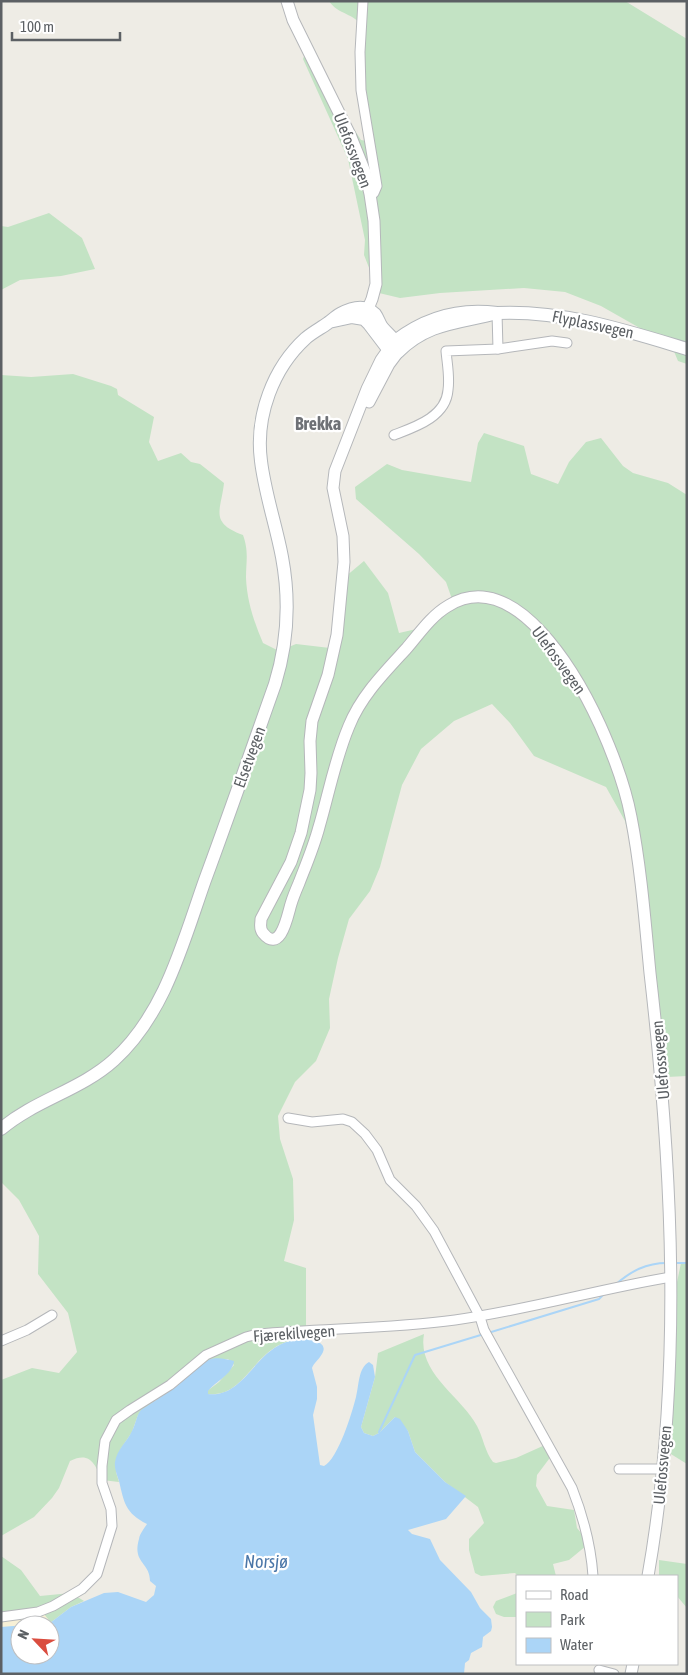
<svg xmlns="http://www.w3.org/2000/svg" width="688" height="1675" font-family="'Asap Condensed',sans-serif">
	<rect width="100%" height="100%" fill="#eeece5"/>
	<!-- green -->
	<g fill="#c3e3c4">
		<path d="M329 1H625L687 39V364L678 361 673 349 638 327 601 306 565 292 524 288 440 293 400 298 379 293 364 255 365 240 348 159 303 59 309 42 352 126 361 140 373 142C368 112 364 83 364 53 365 45 366 34 362 27 355 13 338 15 329 1Z"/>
		<polygon points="49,213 82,238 95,269 61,276 20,280 1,290 1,226 8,227"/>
		<path d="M73 374 111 386 117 389 118 395 154 417 149 442 158 461 181 453 191 462 200 464 224 483C221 511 209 522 243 535 249 552 246 561 246 578 247 601 254 622 263 643L279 651 296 644 330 648 345 577 364 561 388 593 399 633 421 628 453 602 446 582 419 554 356 499 355 487 387 464 402 470 471 482 478 443 484 433 524 446 531 474 558 484 569 462 586 442 601 438 623 466 633 473 668 483 687 495V1076L667 1077 656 1067 635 861 625 821 606 787 534 756 510 723 492 704 454 721 421 749 402 785 380 867 370 891 349 919 338 958 329 999 330 1028 316 1061 295 1082 278 1116 280 1139 293 1179 294 1220 284 1261 306 1268V1334L303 1339C254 1340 249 1398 208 1394L207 1391 219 1382 234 1365 228 1359H217L189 1375 176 1386 160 1396 138 1415 132 1432 120 1450 116 1472 119 1482 102 1480C95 1464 90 1451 70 1461L59 1488 52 1498 34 1517 1 1536V1380L32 1368 59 1373 77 1352 68 1313 38 1274 39 1236 19 1200 1 1182V375L31 377Z"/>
		<path d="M687 1262V1398C684 1420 687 1442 687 1464L666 1451 671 1344 676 1320V1287L681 1263Z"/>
		<path d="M424 1334C417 1373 461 1396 477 1426 483 1437 485 1452 493 1462L496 1463 516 1458 545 1445 555 1451 537 1475 536 1486 547 1506 574 1510 577 1528 582 1534 586 1546 569 1560 553 1564 556 1576H518L515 1573 481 1576 475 1573 469 1550V1539L484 1523 478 1507 445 1482 415 1452 408 1431 395 1417 379 1433 373 1436 364 1433 361 1427 375 1377 378 1353Z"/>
		<polygon points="1,1556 21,1570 40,1596 71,1593 84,1601 71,1607 50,1623 1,1627"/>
		<polygon points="659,1560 687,1564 687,1608 677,1596 677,1576 659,1575"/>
		<polygon points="517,1593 517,1617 504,1617 496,1614 493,1607 496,1601"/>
	</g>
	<!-- sand -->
	<polygon fill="#f7f0d6" points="44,1614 52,1624 20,1625 1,1631 1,1620"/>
	<!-- water -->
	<path fill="#abd5f7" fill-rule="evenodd" d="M303 1339C315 1340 331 1343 320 1357 317 1361 314 1363 312 1368L317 1387V1399L313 1415 320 1465 324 1466C338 1459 352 1413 356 1397 359 1386 358 1368 369 1362L373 1365 375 1377 361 1427 364 1433 373 1436 379 1433 395 1417 400 1419 408 1431 415 1452 445 1482 466 1496 446 1519 408 1530 412 1534 430 1539 440 1560 471 1592 480 1608 491 1619 492 1627 491 1631 483 1637 482 1647 471 1653 469 1660 465 1663 464 1674H1V1627L50 1623 71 1607 104 1593 118 1592 146 1602 154 1595 156 1586 150 1581C150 1562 132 1563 139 1539 140 1533 144 1529 147 1524 125 1513 124 1502 119 1481 117 1475 114 1468 115 1462 117 1449 127 1442 132 1431 136 1424 136 1416 141 1410 153 1402 166 1394 177 1386 188 1377 198 1363 211 1359 217 1357 228 1359 234 1361 232 1375 216 1381 208 1391V1394C249 1398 255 1340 303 1339ZM20 1625H50V1655H20Z"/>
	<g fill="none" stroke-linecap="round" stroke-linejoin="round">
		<!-- stream -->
		<g stroke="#abd5f7" stroke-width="2">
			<polyline points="674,1263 687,1263"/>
			<path d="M615 1285C631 1271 646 1263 667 1263"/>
			<polyline points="488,1333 599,1299 604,1294"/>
			<polyline points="379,1432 415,1355 484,1334"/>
		</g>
		<defs>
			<g id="minor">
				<polyline points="363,1 360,52 361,90 377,186 374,193 370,194"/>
				<polyline points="497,313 498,349"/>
				<path d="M394 435C415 427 446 417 448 390 450 377 447 363 446 351L498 349 552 341 567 343"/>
				<path d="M288 1118 312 1122 343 1119 352 1122 365 1134 377 1150 390 1180 416 1206 434 1231 480 1317 484 1330 572 1488C583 1516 591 1546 593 1576"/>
				<polyline points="1,1341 27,1330 52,1315"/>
				<polyline points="619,1469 663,1469"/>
				<path d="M1 1617 38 1612 53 1606 82 1589 97 1574 112 1526 111 1509 102 1483V1466L105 1441 116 1420 130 1410 170 1385 206 1355 246 1337 258 1334C324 1328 390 1329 455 1320 528 1310 599 1289 671 1277"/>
				<polyline points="599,1670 614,1674"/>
			</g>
			<g id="tertiary">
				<polyline points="287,1 293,20 351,137 365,172 370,194 374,221 376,284 372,299 364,318"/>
				<path d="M393 343 381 360 367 389 335 471 333 488 343 536 344 562 337 635 328 675 312 721 310 741 311 773 310 790 301 833 291 862 261 919C261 925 259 928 263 933 281 955 288 913 291 904 293 897 296 890 299 883 306 865 314 846 319 827 329 793 335 759 349 726 361 696 384 673 406 649 419 634 431 616 448 606 515 564 578 677 600 725 613 754 625 785 631 817 641 868 645 921 650 973 673 1173 683 1377 648 1576"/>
				<polyline points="369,402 389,364 398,352 396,344"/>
				<polyline points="631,1674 633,1664"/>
			</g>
			<g id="secondary">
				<path d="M497 313C563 310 624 330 687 349"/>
				<path d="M1 1129C35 1100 81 1090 114 1060 165 1014 183 942 205 880 229 815 252 749 275 684 288 642 290 600 282 557 276 525 265 494 261 461 255 416 273 368 306 338 313 332 321 328 328 323 332 320 336 316 340 314 351 308 365 304 375 314 378 318 379 323 382 327 386 332 391 336 395 341 425 318 460 308 497 313 459 323 428 322 398 352L388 349 369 324 364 319 352 317 329 322"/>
			</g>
		</defs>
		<!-- minor casing -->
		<use href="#minor" stroke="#b5b7ba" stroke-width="11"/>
		<!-- tertiary casing -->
		<use href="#tertiary" stroke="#b5b7ba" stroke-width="13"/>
		<!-- secondary casing -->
		<use href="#secondary" stroke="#b3b7bb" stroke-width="14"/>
		<!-- minor -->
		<use href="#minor" stroke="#fff" stroke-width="9"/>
		<!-- tertiary -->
		<use href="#tertiary" stroke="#fff" stroke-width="11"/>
		<!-- secondary -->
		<use href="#secondary" stroke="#fff" stroke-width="12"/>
	</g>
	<g text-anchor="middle" stroke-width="4.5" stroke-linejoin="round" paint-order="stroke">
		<!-- street labels -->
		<g font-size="16" fill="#5c6064" stroke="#fff">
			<text transform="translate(353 150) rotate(69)" y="6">Ulefossvegen</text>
			<text transform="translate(593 324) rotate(12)" y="6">Flyplassvegen</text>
			<text transform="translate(559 660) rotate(54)" y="6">Ulefossvegen</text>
			<text transform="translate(249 757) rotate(-70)" y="6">Elsetvegen</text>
			<text transform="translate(660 1060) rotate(-95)" y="6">Ulefossvegen</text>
			<text transform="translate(294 1333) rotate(-4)" y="6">Fjærekilvegen</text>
			<text transform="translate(662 1465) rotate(-85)" y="6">Ulefossvegen</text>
		</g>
		<!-- neighbourhood labels -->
		<g font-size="18" font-weight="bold" fill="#6e7176" stroke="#fff">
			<text x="318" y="430">Brekka</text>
		</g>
		<!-- water labels -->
		<g font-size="18" font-style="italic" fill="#4a76a8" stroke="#fff">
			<text x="266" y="1568">Norsjø</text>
		</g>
	</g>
	<!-- border -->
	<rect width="688" height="1675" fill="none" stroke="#5c6064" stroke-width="5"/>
	<!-- legend -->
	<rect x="516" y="1575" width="162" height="90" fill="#ffffff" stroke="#bebfc1"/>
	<rect x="526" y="1591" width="25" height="8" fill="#ffffff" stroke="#bebfc1"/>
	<text x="560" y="1600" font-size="15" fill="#5c6064">Road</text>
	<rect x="526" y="1612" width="25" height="15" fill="#c3e3c4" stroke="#bebfc1"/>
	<text x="560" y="1625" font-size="15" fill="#5c6064">Park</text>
	<rect x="526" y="1638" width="25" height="15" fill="#abd5f7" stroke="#bebfc1"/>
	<text x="560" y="1650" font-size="15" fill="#5c6064">Water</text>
	<!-- north arrow -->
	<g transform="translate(35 1640) rotate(295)"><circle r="24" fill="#ffffff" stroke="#bebfc1"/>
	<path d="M0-4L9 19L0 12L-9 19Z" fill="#da4d3f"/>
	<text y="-8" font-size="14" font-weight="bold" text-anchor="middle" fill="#5c6064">N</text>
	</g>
	<!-- scale -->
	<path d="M12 32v8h108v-8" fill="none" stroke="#5c6064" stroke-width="2.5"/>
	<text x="20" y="32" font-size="15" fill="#5c6064" stroke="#ffffff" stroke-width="4" paint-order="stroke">100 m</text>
</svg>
